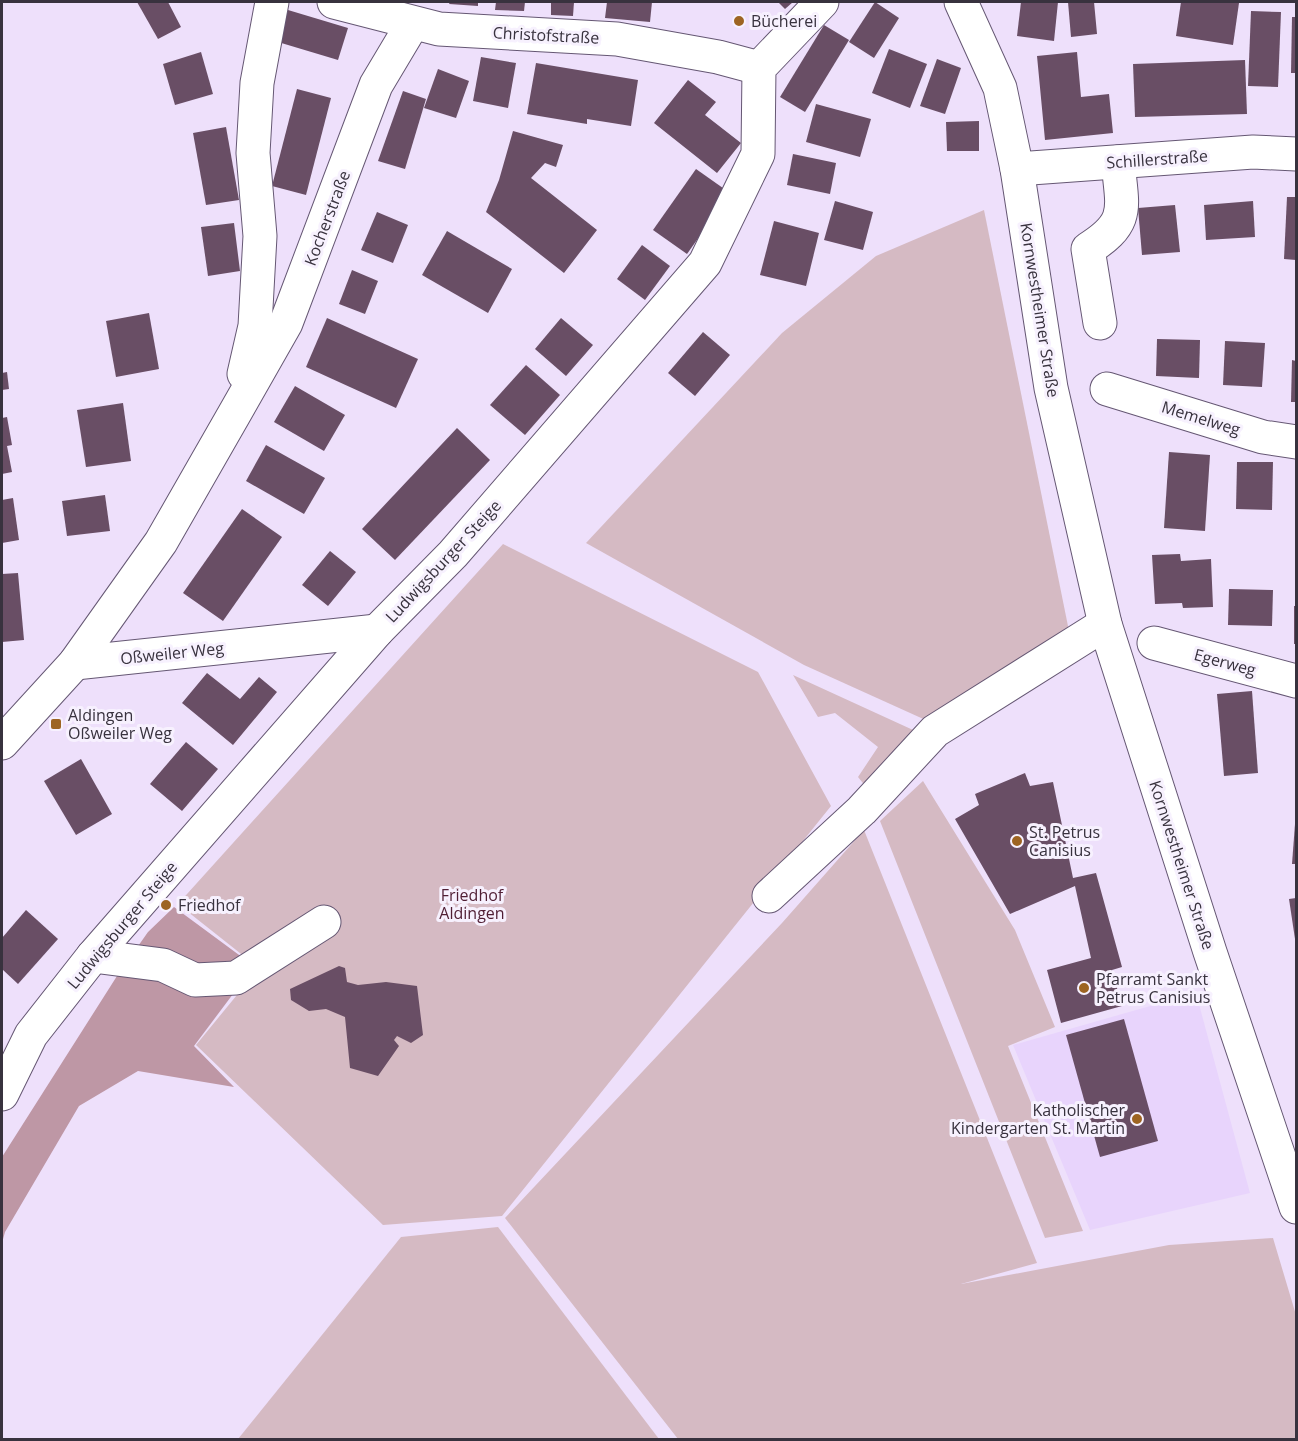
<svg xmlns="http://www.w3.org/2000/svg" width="1298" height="1441" font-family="'Open Sans',sans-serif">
	<rect width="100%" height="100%" fill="#eee0fb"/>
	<!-- built -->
	<polygon fill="#e8d4fc" points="1196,993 1250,1193 1090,1230 1013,1045"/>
	<!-- green -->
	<g fill="#d5bac3">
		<polygon points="984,210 1070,636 930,722 804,665 586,543 782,333 876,256"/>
		<polygon points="503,544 758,672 831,806 502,1216 383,1225 196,1045 259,968 178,904"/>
		<polygon points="793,675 924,735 871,793 858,777 878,747 835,713 818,717"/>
		<polygon points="923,781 1015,930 1055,1027 1008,1046 1083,1231 1045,1238 880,821"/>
		<polygon points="864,830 1037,1263 961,1284 1169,1245 1273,1238 1296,1315 1296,1439 678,1439 505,1218 782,923"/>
		<polygon points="498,1227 659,1439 238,1439 401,1237"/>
	</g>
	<!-- forest -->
	<polygon fill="#be97a5" points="174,907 254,966 194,1046 234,1087 138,1071 79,1106 5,1232 2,1243 2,1157 117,976 148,932"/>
	<!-- building -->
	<g fill="#694e65">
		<polygon points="137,2 168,2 181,27 158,39"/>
		<polygon points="450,2 478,2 478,6 449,4"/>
		<polygon points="496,2 525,2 524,11 495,10"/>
		<polygon points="551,2 574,2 573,16 551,15"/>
		<polygon points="607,2 652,2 650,22 605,18"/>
		<polygon points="778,2 793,2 785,9"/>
		<polygon points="875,2 899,18 874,58 849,42"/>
		<polygon points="1021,2 1058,2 1054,41 1017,36"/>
		<polygon points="1068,2 1094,2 1097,34 1071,37"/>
		<polygon points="1181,2 1239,3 1233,45 1176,36"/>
		<polygon points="288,10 348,28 338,60 278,42"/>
		<polygon points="1251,11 1281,12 1278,87 1248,86"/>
		<polygon points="1292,17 1296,17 1296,73 1291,73"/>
		<polygon points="824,25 849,40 805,112 780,97"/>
		<polygon points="889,49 927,64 910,108 872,93"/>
		<polygon points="201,52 213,94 175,105 163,64"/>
		<polygon points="1077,52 1081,97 1109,94 1113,133 1045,140 1037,56"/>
		<polygon points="481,57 516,63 508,108 473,101"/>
		<polygon points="937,59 961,68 945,114 920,106"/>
		<polygon points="1245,60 1247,114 1135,117 1133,64"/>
		<polygon points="536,63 638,80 631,126 587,119 587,124 527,114"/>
		<polygon points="438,69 469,81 456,118 424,108"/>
		<polygon points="688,80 716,102 705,115 741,143 717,173 654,123"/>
		<polygon points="297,89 331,98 306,195 272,186"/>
		<polygon points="403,91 426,99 405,169 378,161"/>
		<polygon points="816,104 871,119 860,157 806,142"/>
		<polygon points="979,121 979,151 947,151 946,122"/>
		<polygon points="226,127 239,200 206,205 193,133"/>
		<polygon points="513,131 563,145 556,167 545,163 531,178 597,230 564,273 486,212 499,180"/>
		<polygon points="793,154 836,163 830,194 787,185"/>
		<polygon points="696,169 730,193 687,254 653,230"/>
		<polygon points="1287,197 1296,197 1296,260 1284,259"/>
		<polygon points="835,201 873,212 863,250 824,240"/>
		<polygon points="1253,201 1255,237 1206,240 1204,205"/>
		<polygon points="1175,205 1180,252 1142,255 1138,208"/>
		<polygon points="377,212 408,225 393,263 361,250"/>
		<polygon points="774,221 819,233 806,286 760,275"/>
		<polygon points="234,223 240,271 208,276 201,227"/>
		<polygon points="447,231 512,269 488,313 422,275"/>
		<polygon points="642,245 670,266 645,300 617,279"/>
		<polygon points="352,270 378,281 365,314 339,304"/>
		<polygon points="149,313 159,369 116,377 106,321"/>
		<polygon points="327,318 418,359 396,408 306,367"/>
		<polygon points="561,318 593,345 566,376 535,349"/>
		<polygon points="703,332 730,355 695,396 668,373"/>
		<polygon points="1157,339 1200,340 1199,378 1156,376"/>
		<polygon points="1225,341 1265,343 1262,387 1223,385"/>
		<polygon points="1292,360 1296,361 1296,402 1291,402"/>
		<polygon points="526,365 560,395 525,435 490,405"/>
		<polygon points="7,372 9,389 2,390 2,373"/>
		<polygon points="295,386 345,415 324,451 274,422"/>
		<polygon points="123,403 131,461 86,467 77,410"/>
		<polygon points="7,417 12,445 7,446 12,472 2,474 2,418"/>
		<polygon points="457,428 490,460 395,560 362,529"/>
		<polygon points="266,445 325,478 304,514 246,481"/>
		<polygon points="1169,452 1210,455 1205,531 1164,528"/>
		<polygon points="1237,462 1273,462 1272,510 1236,509"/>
		<polygon points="105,495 110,531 67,536 62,501"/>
		<polygon points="13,498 19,540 2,543 2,500"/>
		<polygon points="242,509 282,537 223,621 183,593"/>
		<polygon points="330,551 356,572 328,606 302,585"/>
		<polygon points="1180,554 1181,561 1211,559 1213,607 1183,608 1182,603 1155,604 1152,555"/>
		<polygon points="18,573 24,640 2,642 2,574"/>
		<polygon points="1229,589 1273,590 1272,626 1228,625"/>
		<rect x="1294" y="606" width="2" height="38"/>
		<polygon points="207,673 240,699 259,677 277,692 233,745 182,703"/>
		<polygon points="1252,691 1258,773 1224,776 1217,694"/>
		<polygon points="186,742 218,769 182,811 150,784"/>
		<polygon points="81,759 112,814 76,835 44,781"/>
		<polygon points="1025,773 1030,786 1053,782 1073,878 1096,873 1122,967 1112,970 1122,1006 1061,1023 1047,970 1091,958 1075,886 1010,914 955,819 979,805 975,794"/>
		<polygon points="1295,824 1296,824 1296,864 1292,864"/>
		<polygon points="1296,898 1296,939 1295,939 1289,899"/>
		<polygon points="26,910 58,939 18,984 2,969 2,938"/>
		<polygon points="339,966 345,968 347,982 358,985 386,982 417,986 423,1035 411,1043 397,1036 394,1040 399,1046 378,1076 350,1068 345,1017 326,1009 309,1011 291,1000 290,989"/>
		<polygon points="1124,1019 1158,1141 1100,1157 1066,1035"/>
	</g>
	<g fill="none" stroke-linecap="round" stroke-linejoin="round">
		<defs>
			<g id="minor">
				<polyline points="334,2 439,29 617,39 718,57 759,68"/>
				<polyline points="961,2 1000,88 1017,169 1051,388 1105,624 1210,952 1296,1207"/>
				<polyline points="1017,169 1253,152 1296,154"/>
				<path d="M1100 323 1088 249C1131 222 1122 208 1118 162"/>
				<polyline points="244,374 255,326 260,236 253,153 257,83 272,2"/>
				<polyline points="1107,389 1263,437 1296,442"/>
				<polyline points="1154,643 1296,681"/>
				<polyline points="75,663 377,631"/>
				<polyline points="2,743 75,663 161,542 236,411 286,323 376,85 413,23"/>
				<polyline points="769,896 862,810 935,731 1105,624"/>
				<polyline points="93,956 163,965 195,980 236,978 324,922"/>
				<polyline points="2,1094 31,1035 93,956 377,631 453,554 705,263 758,154 759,68 822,2"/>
			</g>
		</defs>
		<!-- minor casing -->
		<use href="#minor" stroke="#655773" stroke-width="35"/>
		<!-- minor -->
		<use href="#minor" stroke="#fff" stroke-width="33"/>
	</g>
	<!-- markers -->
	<g fill="#9d6422" stroke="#f7f1fe" stroke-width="2">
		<circle cx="739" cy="21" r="6"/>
		<rect x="50" y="718" width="12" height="12" rx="3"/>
		<circle cx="1017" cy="841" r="6"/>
		<circle cx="166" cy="905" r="6"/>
		<circle cx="1084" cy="988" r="6"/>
		<circle cx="1137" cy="1119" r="6"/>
	</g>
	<g text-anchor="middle" stroke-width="6" stroke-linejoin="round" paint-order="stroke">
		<!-- poi labels -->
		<g font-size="16" fill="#38323e" stroke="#f7f1fe" text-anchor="start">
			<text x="751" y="27">Bücherei</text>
			<text x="68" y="721">Aldingen<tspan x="68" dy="18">Oßweiler Weg</tspan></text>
			<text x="1029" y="838">St. Petrus<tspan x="1029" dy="18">Canisius</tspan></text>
			<text x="178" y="911">Friedhof</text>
			<text x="1096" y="985">Pfarramt Sankt<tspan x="1096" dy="18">Petrus Canisius</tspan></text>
			<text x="1125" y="1116" text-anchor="end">Katholischer<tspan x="1125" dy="18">Kindergarten St. Martin</tspan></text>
		</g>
		<!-- street labels -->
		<g font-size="16" fill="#38323e" stroke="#f7f1fe">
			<text transform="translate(546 35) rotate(3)" y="6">Christofstraße</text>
			<text transform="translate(1157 159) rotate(-4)" y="6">Schillerstraße</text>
			<text transform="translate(327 218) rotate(-69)" y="6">Kocherstraße</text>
			<text transform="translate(1040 310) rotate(81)" y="6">Kornwestheimer Straße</text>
			<text transform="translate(1201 418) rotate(17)" y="6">Memelweg</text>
			<text transform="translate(443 561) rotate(-47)" y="6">Ludwigsburger Steige</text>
			<text transform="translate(172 653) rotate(-6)" y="6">Oßweiler Weg</text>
			<text transform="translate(1225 662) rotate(15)" y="6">Egerweg</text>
			<text transform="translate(1182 865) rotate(72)" y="6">Kornwestheimer Straße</text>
			<text transform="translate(122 925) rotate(-50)" y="6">Ludwigsburger Steige</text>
		</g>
		<!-- park labels -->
		<g font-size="16" fill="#501e34" stroke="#f7f1fe">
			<text x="472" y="901">Friedhof<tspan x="472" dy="18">Aldingen</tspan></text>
		</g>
	</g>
	<!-- border -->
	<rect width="1298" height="1441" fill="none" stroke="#38323e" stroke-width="6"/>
</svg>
